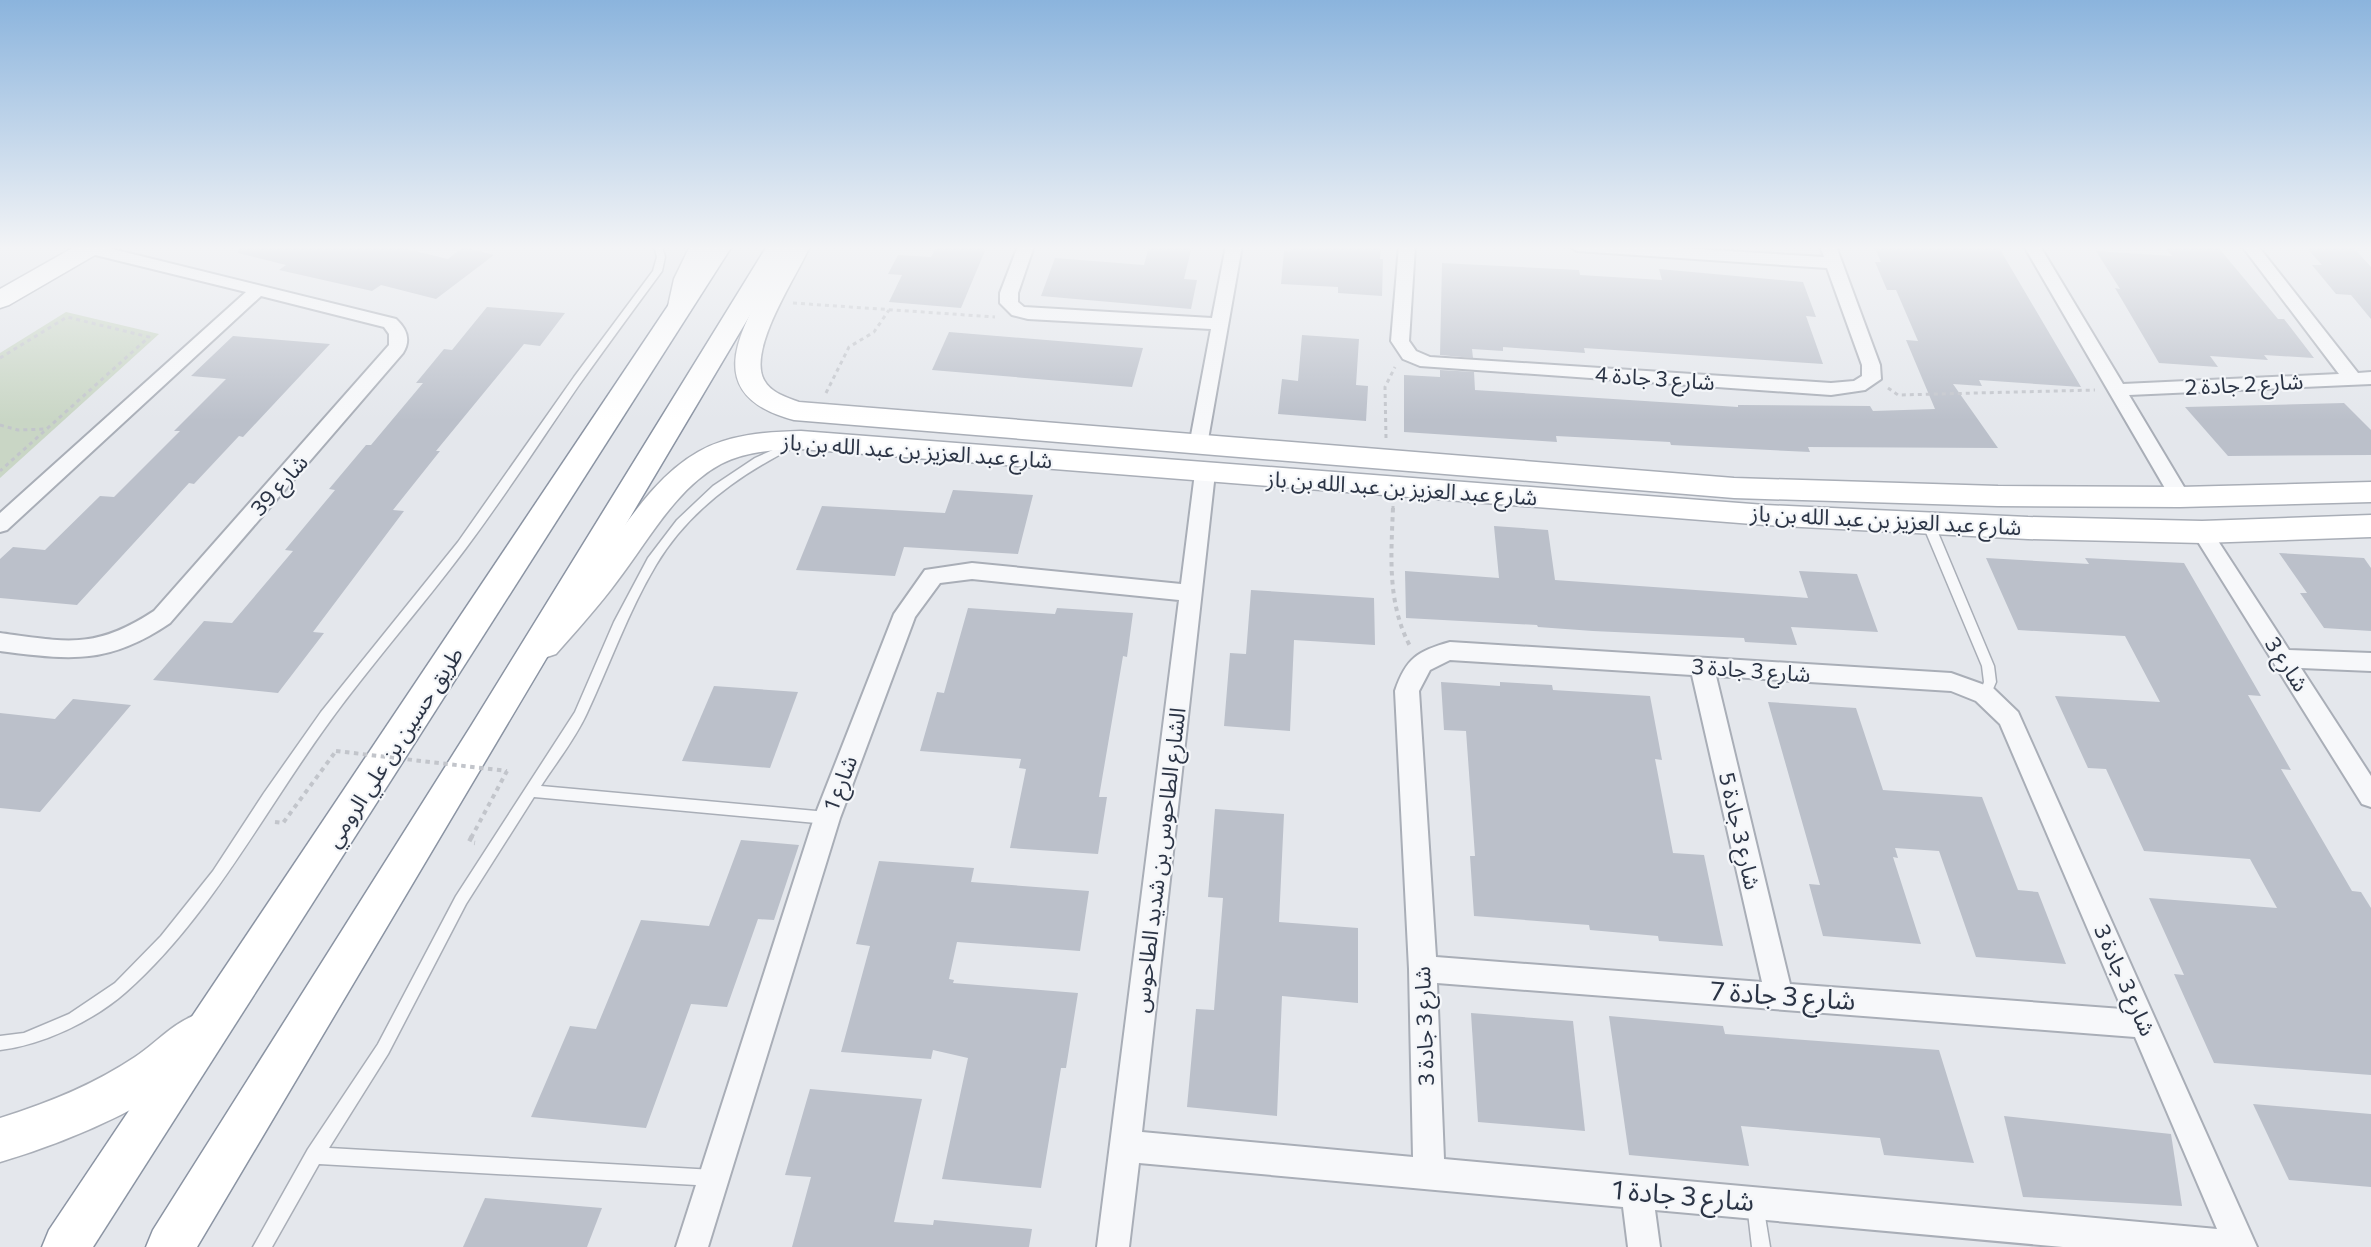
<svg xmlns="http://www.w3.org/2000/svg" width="2371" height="1247" font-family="Commissioner,'Noto Sans Arabic',sans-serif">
	<rect width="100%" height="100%" fill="#e4e7ec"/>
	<!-- green -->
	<polygon fill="#c9d6c5" points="66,312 159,334 0,478 0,353"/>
	<!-- building -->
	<g fill="#bbc0ca">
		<polygon points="239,246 394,246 448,259 463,247 494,255 436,299 381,285 372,291 279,270 286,265 238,253"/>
		<polygon points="937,246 987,246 961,308 889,302 902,275 888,274 898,255 931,257"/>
		<polygon points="1149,246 1192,246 1184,279 1197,280 1191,309 1041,296 1055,258 1144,265"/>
		<polygon points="1291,246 1381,246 1380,259 1383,259 1382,296 1338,293 1338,287 1281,284 1284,251 1290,252"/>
		<polygon points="1874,246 1998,246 2081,387 1979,380 1982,386 1953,384 1998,448 1808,447 1810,452 1671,445 1670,442 1556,436 1557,442 1404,432 1404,375 1440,377 1440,370 1474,372 1475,390 1738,407 1738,405 1870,406 1873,411 1935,409 1906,340 1918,341 1896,290 1887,290 1875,262 1881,262"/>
		<polygon points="2164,246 2217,246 2278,319 2284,319 2314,358 2264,355 2268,360 2210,356 2218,367 2159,363 2115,288 2120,289 2096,251 2172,256"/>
		<polygon points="2305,246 2352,246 2371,267 2371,319 2351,295 2336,294 2312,265 2322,265"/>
		<polygon points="1442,263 1579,270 1580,275 1662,280 1659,269 1803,282 1816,317 1806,316 1823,364 1584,348 1585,353 1503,347 1503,351 1472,349 1473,358 1440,355"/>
		<polygon points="487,307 565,313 540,346 524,344 436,451 440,451 393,510 404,511 313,632 324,633 278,693 153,680 204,621 232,623 293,551 285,550 335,490 329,489 366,445 371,445 423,383 416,383 444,349 452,350"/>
		<polygon points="949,332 1143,348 1132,387 932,370"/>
		<polygon points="1302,335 1359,339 1356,385 1368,386 1366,421 1278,414 1282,379 1298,381"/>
		<polygon points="233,336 330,344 243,437 239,436 194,484 189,483 77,605 0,598 0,559 13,547 45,550 100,496 114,497 180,431 174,431 226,379 191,376"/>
		<polygon points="2344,403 2371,430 2371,455 2228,456 2185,407"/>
		<polygon points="953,490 1033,495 1018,554 904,547 895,576 796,570 822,506 945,513"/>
		<polygon points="1494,526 1548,530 1555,580 1808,598 1799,571 1857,574 1878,632 1791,627 1797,645 1745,642 1744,638 1593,631 1538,627 1537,625 1406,618 1405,571 1499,578"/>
		<polygon points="2279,553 2364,558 2371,568 2371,631 2324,628 2300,593 2307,593"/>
		<polygon points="1986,558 2089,564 2085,558 2184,563 2261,696 2248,695 2291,770 2281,769 2352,891 2361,892 2371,908 2371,1075 2214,1063 2174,974 2184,975 2149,898 2277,908 2250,859 2144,851 2106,769 2088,768 2055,696 2160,702 2125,636 2018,630"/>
		<polygon points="1251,590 1374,598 1375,645 1294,640 1290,731 1224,726 1230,653 1246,654"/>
		<polygon points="968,608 1055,614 1057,608 1133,613 1127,657 1123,656 1099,797 1107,797 1098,854 1010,848 1026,769 1019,768 1021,759 920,751 937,692 944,693"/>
		<polygon points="1441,682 1500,686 1500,682 1552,685 1553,690 1650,696 1662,760 1655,759 1673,853 1704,855 1723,946 1659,941 1658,936 1590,930 1589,925 1474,916 1470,856 1475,856 1466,731 1444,730"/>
		<polygon points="714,686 798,692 770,768 682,761"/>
		<polygon points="73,699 131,705 40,812 0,808 0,713 55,719"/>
		<polygon points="1768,702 1856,708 1883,790 1982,797 2018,890 2038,892 2066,964 1976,957 1939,851 1895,848 1898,858 1893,857 1921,944 1823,936 1809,884 1820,885"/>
		<polygon points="1215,809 1284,814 1279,922 1358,928 1358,1003 1282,996 1277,1116 1187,1107 1196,1009 1214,1010 1223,898 1208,897"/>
		<polygon points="741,840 799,845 774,920 758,919 727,1007 691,1004 646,1128 531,1117 570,1026 596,1029 641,920 709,926"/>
		<polygon points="879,861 974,868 971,882 1089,891 1080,951 957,942 949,979 954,980 953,983 1078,993 1066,1068 1061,1068 1041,1188 942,1179 968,1058 933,1050 931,1059 841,1052 870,946 856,944"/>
		<polygon points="1471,1013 1573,1021 1585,1131 1478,1122"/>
		<polygon points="1609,1016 1723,1026 1725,1034 1939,1050 1974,1163 1884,1155 1880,1138 1741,1126 1749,1166 1629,1155"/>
		<polygon points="810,1089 922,1099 894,1222 933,1225 934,1220 1032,1229 1029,1247 792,1247 811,1177 785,1175"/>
		<polygon points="2253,1104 2371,1114 2371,1187 2289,1180"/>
		<polygon points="2004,1116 2171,1134 2182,1206 2023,1197"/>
		<polygon points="485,1198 602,1208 587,1247 463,1247"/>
	</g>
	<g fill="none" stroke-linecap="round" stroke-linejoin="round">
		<defs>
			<g id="lane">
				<path d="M654 246H662L665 257 662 271C634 309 606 347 579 385 541 440 505 496 466 548 422 607 373 662 330 721 264 811 210 918 126 992 93 1021 43 1045 0 1050V1036L24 1033 69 1014 115 983 161 936 213 871 264 793 321 712 458 542 574 377 653 271 657 257Z"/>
				<path d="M793 441 797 442 798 444 797 446C741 473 688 511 656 565 628 612 610 664 587 713 575 739 556 763 541 786L827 812 832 814 834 818 832 822 827 824 534 797 466 904 388 1054 329 1148 714 1170 720 1172 722 1178 720 1184 714 1186 319 1164 272 1247H253L308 1149 378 1044 456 896 575 712 614 622 648 558 677 520 713 486 755 458Z"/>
				<polygon points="1928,519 1934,523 1994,666 1996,682 1990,696 1982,696 1980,693 1984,682 1982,666 1922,523"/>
				<polygon points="1755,1196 1761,1198 1763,1204 1770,1247 1752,1247 1747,1204 1749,1198"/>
			</g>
			<g id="street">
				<path d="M82 246H100L396 319C407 329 411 340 403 353L170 623C108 665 71 660 0 651V633C66 642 95 650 154 611L389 345V334L384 327 261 296 7 530 0 532V513L246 292 83 252Z"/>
				<polygon points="1018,246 1034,246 1018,293 1018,302 1024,307 1212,318 1226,246 1242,246 1206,451 1192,451 1189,446 1211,329 1028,319 1012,315 1000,303 1000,293"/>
				<polygon points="1399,246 1415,246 1409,341 1416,351 1430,357 1831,383 1854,381 1862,376 1862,365 1827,268 1577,251 1569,246 1647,246 1824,257 1820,246 1836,246 1880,365 1881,379 1865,390 1831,395 1420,366 1403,359 1391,341"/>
				<polygon points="2024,246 2040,246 2123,384 2339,374 2242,246 2258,246 2358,373 2371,372 2371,384 2129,395 2190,497 2187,502 2173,502"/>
				<path d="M1205 466 1212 468 1215 473 1142 1132 1413 1157 1409 969 1395 691C1406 658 1418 651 1450 642L1951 673 1993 688 2018 712 2257 1247H2063L1655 1210 1660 1247H1628L1623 1207 1139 1163 1129 1247H1097L1179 600 972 579 940 583 915 617 840 818 708 1247H676L814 818 894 614 925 570 972 563 1181 584 1195 473 1198 468ZM1450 660 1692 675 1762 982 1436 957 1419 691 1430 670ZM1716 676 1951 691 1976 701 2000 724 2122 1009 1790 984ZM1437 983 2135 1037 2217 1229 1444 1159Z"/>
				<polygon points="2202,525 2209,527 2289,650 2371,653 2371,671 2301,668 2371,776 2371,807 2362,804 2195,537 2191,532 2195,527"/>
			</g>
			<g id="secondary">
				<polygon points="76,246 105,246 102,251 9,305 0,308 0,289"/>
				<polygon points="690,246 714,246 700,279 690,311 681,314 672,311 668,306 674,279"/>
				<path d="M786 246H810C797 276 747 349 764 380 771 393 786 397 799 402L1734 478 1998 486 2180 487 2371 482V502L2180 507 1998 506 1734 498 794 420C684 391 757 309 786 246Z"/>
				<path d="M801 431 1765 505 2028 517 2202 521 2371 515V537L2202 543 2028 539 1765 525 801 449C773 450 746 451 721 464 676 488 648 541 618 580 599 606 577 630 556 654L544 658 532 654 527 645 532 636C556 610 580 584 602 556 630 519 657 475 698 452 729 434 766 432 801 431Z"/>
				<path d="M195 1015 210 1021 216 1035C190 1096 61 1144 0 1162V1118C48 1103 93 1085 135 1057 156 1043 172 1024 195 1015Z"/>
			</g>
			<g id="highway">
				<polygon points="708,246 732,246 93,1247 42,1247 49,1230"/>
				<polygon points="767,246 791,246 197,1247 146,1247 153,1230 471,726"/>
			</g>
		</defs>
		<!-- lane casing -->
		<use href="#lane" stroke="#a9aeb7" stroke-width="3"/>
		<!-- street casing -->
		<use href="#street" stroke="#a9aeb7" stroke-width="4"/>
		<!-- secondary casing -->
		<use href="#secondary" stroke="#a9aeb7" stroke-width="3"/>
		<!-- highway casing -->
		<use href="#highway" stroke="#8b94a3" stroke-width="3"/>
		<!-- path-far2 -->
		<g stroke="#c2c5cb" stroke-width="3" stroke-dasharray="4 4" stroke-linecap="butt">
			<polyline points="793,303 995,317"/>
			<polyline points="0,358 67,317 149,337 0,471"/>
			<polyline points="1888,388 1898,395 2095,390"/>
			<polyline points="826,393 849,347 874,332 889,310"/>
			<polyline points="0,425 18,430 46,429"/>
			<polyline points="1386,438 1385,387 1395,367"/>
			<polyline points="1393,509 1393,506"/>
		</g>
		<!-- path-far1 -->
		<g stroke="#c2c5cb" stroke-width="4" stroke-dasharray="4.5 4.5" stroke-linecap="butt">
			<path d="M1393 508C1391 557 1387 604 1411 648"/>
			<polyline points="275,822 283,823 336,751"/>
			<polyline points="471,838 507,771"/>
		</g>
		<!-- path -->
		<polyline stroke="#c2c5cb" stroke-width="4.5" stroke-dasharray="6 6" stroke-linecap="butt" points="472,836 469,842 475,843"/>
		<!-- lane -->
		<use href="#lane" fill="#f7f8fa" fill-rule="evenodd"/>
		<!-- street -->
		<use href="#street" fill="#f7f8fa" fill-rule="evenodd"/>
		<!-- secondary -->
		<use href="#secondary" fill="#fff" fill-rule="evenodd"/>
		<!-- highway -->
		<use href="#highway" fill="#fff" fill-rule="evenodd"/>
		<!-- path-bridge -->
		<polyline stroke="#c2c5cb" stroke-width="4" stroke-dasharray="4.5 4.5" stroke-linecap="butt" points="336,751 507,771"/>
	</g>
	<!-- sky -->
	<linearGradient id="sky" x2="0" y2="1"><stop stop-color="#8bb4dd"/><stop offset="0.59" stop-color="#f3f4f6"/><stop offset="1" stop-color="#f3f4f6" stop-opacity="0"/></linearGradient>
	<rect width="2371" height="420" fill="url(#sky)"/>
	<g text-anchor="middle" stroke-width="4.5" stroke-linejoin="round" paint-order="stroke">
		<!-- street labels -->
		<g font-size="22" fill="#2b3445" stroke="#f4f6f9">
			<text transform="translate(1655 378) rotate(4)" y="8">شارع 3 جادة 4</text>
			<text transform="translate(2244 384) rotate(-3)" y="8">شارع 2 جادة 2</text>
			<text transform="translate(917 451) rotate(4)" y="8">شارع عبد العزيز بن عبد الله بن باز</text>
			<text transform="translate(279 485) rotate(-48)" y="8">شارع 39</text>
			<text transform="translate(1402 488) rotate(4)" y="8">شارع عبد العزيز بن عبد الله بن باز</text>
			<text transform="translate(1886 520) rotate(3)" y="8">شارع عبد العزيز بن عبد الله بن باز</text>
			<text transform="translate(2287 664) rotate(57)" y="8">شارع 3</text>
			<text transform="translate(1751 670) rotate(4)" y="8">شارع 3 جادة 3</text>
			<text transform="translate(394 747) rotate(-57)" y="8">طريق حسين بن علي الرومي</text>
			<text transform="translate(840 783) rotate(-69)" y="8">شارع 1</text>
			<text transform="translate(1740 831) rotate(77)" y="8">شارع 3 جادة 5</text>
			<text transform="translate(1159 860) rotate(-83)" y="8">الشارع الطاحوس بن شديد الطاحوس</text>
			<text transform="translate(2125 980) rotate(66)" y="8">شارع 3 جادة 3</text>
			<text transform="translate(1424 1026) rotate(-92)" y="8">شارع 3 جادة 3</text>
		</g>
		<!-- near-street labels -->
		<g font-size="27" fill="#2b3445" stroke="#f4f6f9">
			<text transform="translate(1783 996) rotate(4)" y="9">شارع 3 جادة 7</text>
			<text transform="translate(1683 1196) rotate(5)" y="9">شارع 3 جادة 1</text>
		</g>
	</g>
</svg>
